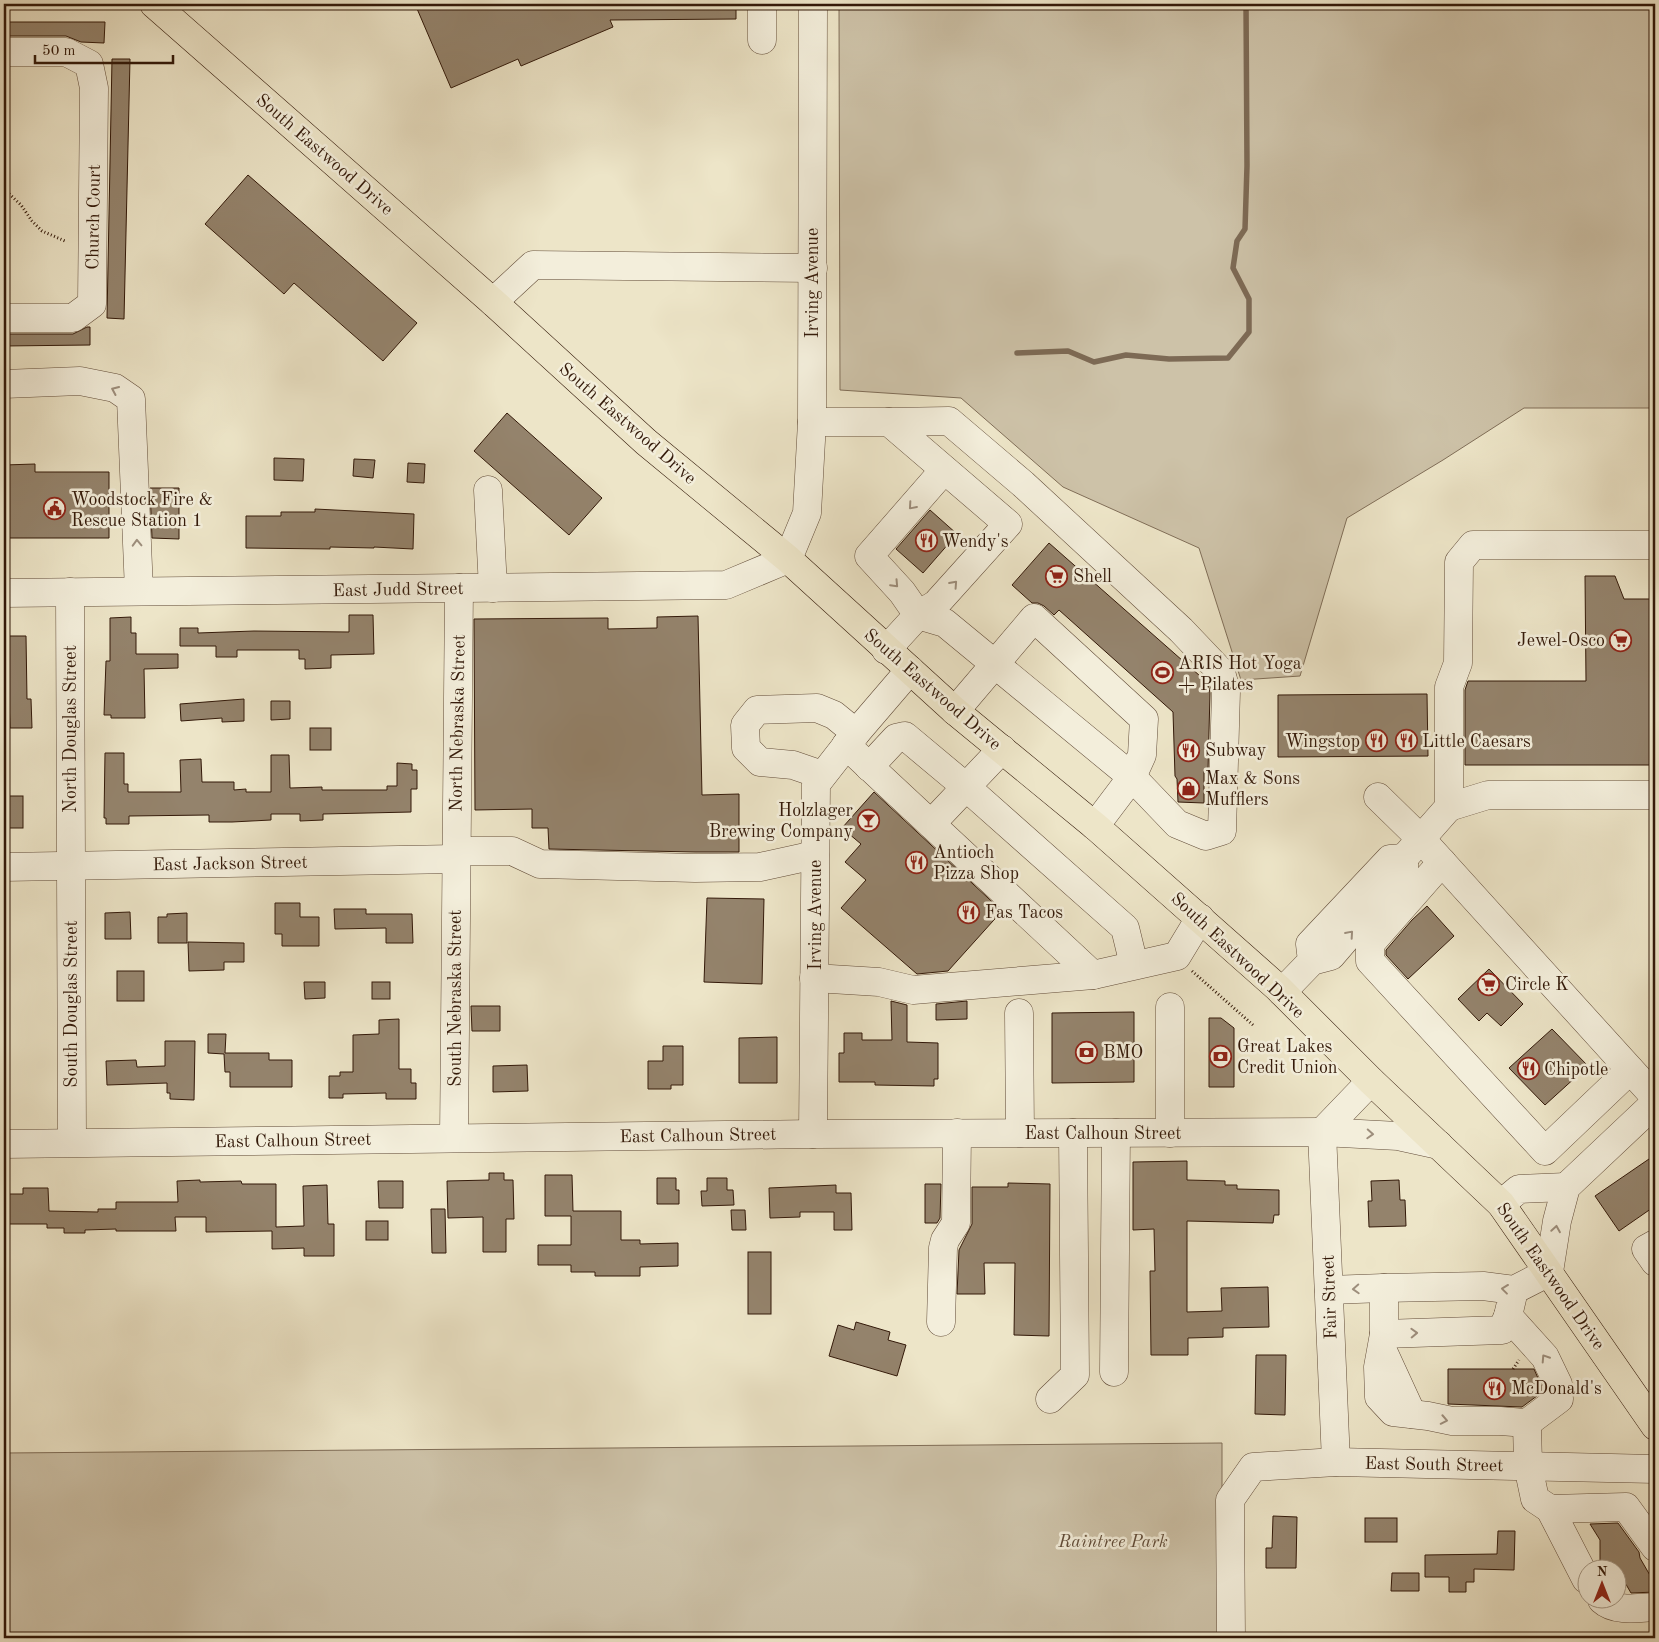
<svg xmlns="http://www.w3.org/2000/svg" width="1659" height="1642" font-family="'Old Standard TT',serif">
	<rect width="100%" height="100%" fill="#ede5c8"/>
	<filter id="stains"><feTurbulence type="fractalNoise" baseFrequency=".004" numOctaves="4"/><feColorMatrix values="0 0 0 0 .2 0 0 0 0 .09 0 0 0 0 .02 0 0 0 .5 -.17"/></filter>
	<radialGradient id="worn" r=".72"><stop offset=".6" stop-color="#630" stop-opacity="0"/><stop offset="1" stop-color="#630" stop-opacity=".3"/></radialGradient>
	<!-- green -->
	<g fill="#cdc2a8" stroke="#806e58">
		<polygon points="839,4 1655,4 1655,408 1524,408 1443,460 1347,518 1300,676 1241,680 1199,548 1063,487 961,398 840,390"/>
		<polygon points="1222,1443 1222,1638 4,1638 4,1453"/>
	</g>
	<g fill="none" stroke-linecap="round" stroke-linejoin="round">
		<!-- stream -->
		<polyline stroke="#7d6a55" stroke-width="5.5" points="1017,353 1068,351 1094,362 1126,355 1169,359 1228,358 1249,332 1249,299 1233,268 1237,241 1245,229 1247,166 1246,4"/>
	</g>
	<!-- building -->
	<g fill="#94836c" stroke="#331909">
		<polygon points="415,4 736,4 736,19 610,20 613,27 521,66 518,59 451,88"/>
		<polygon points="4,22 105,22 104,43 81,42 66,36 4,36"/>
		<polygon points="112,59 130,59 124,319 107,318"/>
		<polygon points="248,175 417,323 383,361 294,283 284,294 205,224"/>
		<polygon points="87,327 90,327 90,345 4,346 4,334 73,334"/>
		<polygon points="507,413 602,498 569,535 474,451"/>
		<polygon points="274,458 304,459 303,481 274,480"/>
		<polygon points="354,459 375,460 373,478 353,476"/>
		<polygon points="408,463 425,464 424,483 407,482"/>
		<polygon points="35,464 35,472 109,472 109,538 4,538 4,465"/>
		<polygon points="150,488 179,488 179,539 152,538"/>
		<polygon points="315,509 414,514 413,549 374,547 374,548 330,547 330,549 246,548 246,516 281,516 281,512 315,512"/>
		<polygon points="930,510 957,534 923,573 896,549"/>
		<polygon points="1049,543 1208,683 1210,693 1208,771 1204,771 1204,803 1178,802 1177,779 1175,776 1173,712 1059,610 1054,615 1044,606 1038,603 1032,603 1012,585"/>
		<polygon points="1585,576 1615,576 1624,599 1655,599 1655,765 1465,765 1465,690 1468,681 1586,681"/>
		<polygon points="349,615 373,615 374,654 331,655 331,668 305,669 305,659 299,659 299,650 237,650 237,657 216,657 216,646 180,646 180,628 198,628 198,633 254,631 349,632"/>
		<polygon points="698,616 702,795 739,794 739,852 695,852 549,849 548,828 532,828 532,809 475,810 474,619 608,618 608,629 657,628 657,617"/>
		<polygon points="131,617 131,633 136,633 136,654 178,654 178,668 144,669 145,718 111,718 111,715 104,715 106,661 110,661 110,618"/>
		<polygon points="7,636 26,636 27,699 31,699 32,728 10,728"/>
		<polygon points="1427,694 1428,756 1278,757 1278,695"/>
		<polygon points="244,699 244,721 222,722 222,718 181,721 180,704"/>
		<polygon points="271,701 290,701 290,719 271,720"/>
		<rect x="310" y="728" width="21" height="22"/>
		<polygon points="105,753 124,753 124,784 128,784 128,792 181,792 180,760 201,759 202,782 234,782 234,790 246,789 246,792 271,792 271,755 289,755 290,788 322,787 322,790 387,790 387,786 397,786 397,763 412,764 412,770 417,770 417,789 411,789 411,812 323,814 323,820 300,821 300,814 271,814 271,820 232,822 209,822 209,815 129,816 129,824 106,824 106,818 104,818"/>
		<polygon points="874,792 1002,911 948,971 917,974 841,908 866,880 845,862 861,844 842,828"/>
		<rect x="4" y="796" width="19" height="32"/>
		<polygon points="707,898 764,899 762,984 704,982"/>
		<polygon points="275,903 300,903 300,917 319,917 319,946 282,946 282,934 275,934"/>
		<polygon points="1427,906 1454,936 1408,979 1386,955 1386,950 1412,920"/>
		<polygon points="334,909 366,909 366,914 412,914 413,943 386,943 386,928 335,929"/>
		<polygon points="130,912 131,939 105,939 105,913"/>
		<polygon points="187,913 187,943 158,943 158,917 167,917 167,914"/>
		<polygon points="188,942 244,943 244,962 224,962 224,970 189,971"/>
		<polygon points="1489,969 1523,1004 1501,1026 1487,1013 1479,1021 1458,999"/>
		<rect x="117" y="971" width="27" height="30"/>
		<polygon points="304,982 325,982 325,998 305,999"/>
		<rect x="372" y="982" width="18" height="17"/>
		<polygon points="891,1001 907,1005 907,1042 938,1043 938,1079 934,1079 934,1086 875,1085 875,1082 839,1082 839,1053 844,1053 844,1033 862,1033 862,1040 892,1040"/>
		<polygon points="967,1001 967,1019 936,1020 936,1004"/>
		<polygon points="471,1006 500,1006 500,1031 472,1031"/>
		<polygon points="1134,1012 1134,1082 1052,1083 1052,1013"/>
		<polygon points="1209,1018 1221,1018 1234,1028 1234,1087 1209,1087"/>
		<polygon points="399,1019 399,1069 411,1069 411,1083 416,1083 416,1099 386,1099 386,1093 343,1094 343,1098 329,1098 329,1076 340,1076 340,1072 353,1072 353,1035 379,1034 379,1020"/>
		<polygon points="1552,1029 1588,1066 1545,1105 1509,1068"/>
		<polygon points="208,1034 226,1034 225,1053 269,1053 269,1060 292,1060 292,1087 230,1087 230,1072 225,1072 224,1054 208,1053"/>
		<polygon points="777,1037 777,1083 739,1083 739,1038"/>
		<polygon points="165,1041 195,1041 194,1100 170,1099 170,1093 167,1093 167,1083 107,1085 106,1061 136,1060 137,1067 165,1066"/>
		<polygon points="663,1046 683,1046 683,1085 671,1085 671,1089 648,1089 648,1061 663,1061"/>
		<polygon points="527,1065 528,1091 493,1092 493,1066"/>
		<polygon points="1649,1159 1655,1169 1655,1206 1619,1231 1595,1196"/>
		<polygon points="1187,1161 1187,1180 1225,1181 1225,1185 1237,1185 1237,1189 1279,1190 1279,1215 1274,1215 1273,1223 1187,1221 1187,1312 1222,1311 1221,1288 1268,1287 1269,1327 1223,1328 1223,1337 1188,1338 1188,1355 1151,1355 1150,1271 1155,1271 1154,1229 1133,1230 1133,1162"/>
		<polygon points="489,1173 504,1173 504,1180 513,1180 514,1219 506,1219 506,1252 483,1252 483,1217 448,1218 447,1181 489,1180"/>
		<polygon points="545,1175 572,1175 573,1211 621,1211 621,1240 640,1240 640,1244 678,1243 678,1266 640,1267 640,1276 595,1276 595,1272 571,1272 571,1265 538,1265 538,1245 571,1245 571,1216 545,1216"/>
		<polygon points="657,1178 676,1178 676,1190 679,1190 679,1204 657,1204"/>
		<polygon points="707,1178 727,1178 727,1190 733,1190 734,1205 702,1206 701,1191 707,1191"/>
		<polygon points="200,1180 200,1182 241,1181 242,1184 276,1184 276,1227 304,1226 303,1186 327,1185 328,1224 334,1224 334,1256 304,1256 304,1248 272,1249 272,1231 206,1232 206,1217 175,1217 176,1231 116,1231 116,1229 85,1230 85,1233 64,1233 64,1228 47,1228 47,1224 4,1224 4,1194 23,1194 23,1188 48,1188 49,1211 98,1212 98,1209 116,1209 116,1202 178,1202 177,1181"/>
		<polygon points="1399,1180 1400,1200 1405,1200 1406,1226 1369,1227 1368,1201 1372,1201 1371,1181"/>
		<polygon points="378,1181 403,1181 403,1208 379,1208"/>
		<polygon points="1008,1183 1050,1184 1049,1336 1014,1335 1015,1263 984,1263 985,1294 957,1294 959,1250 972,1224 972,1187 1008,1187"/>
		<polygon points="925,1184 941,1184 940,1218 937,1223 925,1223"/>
		<polygon points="836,1185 836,1193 851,1193 852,1230 834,1230 834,1212 800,1212 800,1217 770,1218 769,1188"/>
		<polygon points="431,1209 445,1209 446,1253 432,1253"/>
		<polygon points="731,1210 745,1210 746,1230 732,1230"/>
		<rect x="366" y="1221" width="22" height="19"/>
		<rect x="748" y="1252" width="23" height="62"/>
		<polygon points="856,1322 890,1332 888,1340 906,1345 897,1376 829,1356 838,1325 854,1330"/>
		<polygon points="1256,1355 1286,1355 1285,1415 1255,1414"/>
		<polygon points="1448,1369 1534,1369 1541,1385 1541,1393 1522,1407 1448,1404"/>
		<polygon points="1273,1516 1297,1517 1296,1568 1266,1568 1266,1548 1272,1548"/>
		<rect x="1365" y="1518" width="32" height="24"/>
		<polygon points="1618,1523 1639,1552 1640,1558 1655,1584 1655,1592 1631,1593 1616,1567 1600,1566 1600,1540 1590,1524"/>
		<polygon points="1498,1531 1515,1531 1514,1570 1474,1569 1474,1582 1466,1582 1466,1592 1449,1592 1449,1577 1425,1577 1425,1555 1497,1554"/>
		<polygon points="1392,1573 1419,1573 1419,1591 1391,1591"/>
	</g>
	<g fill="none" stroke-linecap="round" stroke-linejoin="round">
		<defs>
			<g id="minor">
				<polyline points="762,4 762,40"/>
				<polyline points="4,52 66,52 89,64 94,88 92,304 73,318 4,318"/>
				<polyline points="493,302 533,265 813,268"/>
				<polyline points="4,384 80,381 115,388 131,399 139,591"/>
				<polyline points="812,422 889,422 1008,524 936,604 918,615 886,650"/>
				<polyline points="889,422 949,421 1023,484 1181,630 1221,672 1226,691 1222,831 1206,836 1177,824 1132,777 1095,826"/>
				<polyline points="944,470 869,556 902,592 918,615 945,623 1132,777 1142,755 1144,719 1034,618 955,711"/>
				<polyline points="488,490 493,588"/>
				<polyline points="70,592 72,1142"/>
				<polyline points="4,593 726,585 788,559 807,513 812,422 813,4"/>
				<polyline points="846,745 1093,975 1177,956 1200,918"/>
				<polyline points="869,767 896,738 905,736 966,787 1125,928 1134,965"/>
				<polyline points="822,775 793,765 760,762 746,748 745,725 757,710 817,708 834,715 856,733"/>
				<polyline points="1378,797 1421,839 1655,1097"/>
				<polyline points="1449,807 1488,795 1655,795"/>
				<polyline points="931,824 1002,749"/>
				<polyline points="456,851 512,851 540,864 695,868 760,867 815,855"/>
				<polyline points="1404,858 1449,807 1449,687 1458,663 1459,562 1473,545 1655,545"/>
				<polyline points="1442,862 1370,944 1370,961 1545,1151 1630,1070"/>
				<polyline points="4,867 456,859"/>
				<polyline points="814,978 879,982 913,990 1093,975"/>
				<polyline points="1282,992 1312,961 1331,956 1404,871 1404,858 1390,859 1310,944 1312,961"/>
				<polyline points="1170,1007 1170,1133"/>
				<polyline points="1019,1013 1020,1133"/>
				<polyline points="1322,1132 1336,1462"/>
				<polyline points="1322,1132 1371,1081"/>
				<polyline points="813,1134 816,784 856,733 910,670"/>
				<polyline points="454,1138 459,588"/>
				<polyline points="4,1144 813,1134 1322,1132 1398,1136 1439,1145"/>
				<polyline points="1501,1204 1519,1189 1566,1187"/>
				<polyline points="1655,1244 1646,1249 1655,1262"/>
				<polyline points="1329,1290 1384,1288"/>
				<polyline points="1514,1290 1508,1316 1502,1330 1384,1334 1384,1288 1483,1286 1514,1290 1549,1272 1557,1221 1566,1187 1655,1103"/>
				<polyline points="941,1322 943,1248 945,1240 956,1223 957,1133"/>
				<polyline points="1384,1334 1378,1367 1379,1397 1393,1412 1428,1416 1452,1421 1500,1421 1527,1423 1559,1399 1558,1384 1545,1357 1508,1316"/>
				<polyline points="1383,1351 1412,1414"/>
				<polyline points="1114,1372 1116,1133"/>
				<polyline points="1050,1399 1075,1375 1073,1133"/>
				<polyline points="1527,1423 1528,1466 1535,1499 1550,1509 1626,1507 1655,1547"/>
				<polyline points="1550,1509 1586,1579"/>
				<path d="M1602 1600C1615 1612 1638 1608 1655 1607"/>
				<polyline points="1231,1638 1230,1500 1253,1467 1336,1462 1655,1469"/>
			</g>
			<polyline id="major" points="154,4 493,302 646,442 788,559 955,711 1095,826 1278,988 1371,1081 1501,1204 1655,1426"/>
		</defs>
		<!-- minor casing -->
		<use href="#minor" stroke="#624c39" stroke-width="29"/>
		<!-- major casing -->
		<use href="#major" stroke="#331909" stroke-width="29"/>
		<!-- path -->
		<g stroke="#331909" stroke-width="3" stroke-dasharray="1 2.5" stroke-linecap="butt">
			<polyline points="4,123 8,79"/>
			<polyline points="4,189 21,205 32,221 42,231 65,241"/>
			<polyline points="1192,971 1253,1025"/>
			<polyline points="1513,1369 1519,1360"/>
		</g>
		<!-- minor -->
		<use href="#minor" stroke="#f3eedb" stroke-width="28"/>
		<!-- major -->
		<use href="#major" stroke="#ede5c8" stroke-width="28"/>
	</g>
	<!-- one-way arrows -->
	<defs><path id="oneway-chevron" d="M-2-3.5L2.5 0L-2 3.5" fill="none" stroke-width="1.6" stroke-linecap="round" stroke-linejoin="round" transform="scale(1.25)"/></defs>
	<g stroke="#9d8e7c">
		<use href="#oneway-chevron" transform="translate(115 390) rotate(-156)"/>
		<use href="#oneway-chevron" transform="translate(912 506) rotate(131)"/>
		<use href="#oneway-chevron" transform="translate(137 543) rotate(-92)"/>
		<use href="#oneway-chevron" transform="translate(895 584) rotate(47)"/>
		<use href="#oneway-chevron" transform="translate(954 584) rotate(-48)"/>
		<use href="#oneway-chevron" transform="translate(1350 934) rotate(-49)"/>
		<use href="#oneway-chevron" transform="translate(1370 1134) rotate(3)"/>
		<use href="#oneway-chevron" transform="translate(1556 1229) rotate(-81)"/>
		<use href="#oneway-chevron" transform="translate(1356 1289) rotate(177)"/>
		<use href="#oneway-chevron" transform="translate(1505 1289) rotate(-173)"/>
		<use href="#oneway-chevron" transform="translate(1414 1333) rotate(-2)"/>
		<use href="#oneway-chevron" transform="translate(1545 1358) rotate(-123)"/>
		<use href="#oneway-chevron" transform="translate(1444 1420) rotate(11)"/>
	</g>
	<!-- icons -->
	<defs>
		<symbol id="civic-ring" viewBox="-11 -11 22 22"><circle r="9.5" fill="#f3eedb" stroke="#8f2418" stroke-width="1.5"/><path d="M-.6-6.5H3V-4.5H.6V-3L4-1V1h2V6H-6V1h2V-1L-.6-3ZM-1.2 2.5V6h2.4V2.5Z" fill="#8f2418"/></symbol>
		<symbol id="restaurant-ring" viewBox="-11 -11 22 22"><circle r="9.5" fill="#f3eedb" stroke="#8f2418" stroke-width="1.5"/><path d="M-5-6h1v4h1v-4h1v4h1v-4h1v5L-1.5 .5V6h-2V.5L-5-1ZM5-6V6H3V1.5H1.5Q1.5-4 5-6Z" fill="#8f2418"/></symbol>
		<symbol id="supermarket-ring" viewBox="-11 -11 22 22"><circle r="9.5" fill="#f3eedb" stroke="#8f2418" stroke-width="1.5"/><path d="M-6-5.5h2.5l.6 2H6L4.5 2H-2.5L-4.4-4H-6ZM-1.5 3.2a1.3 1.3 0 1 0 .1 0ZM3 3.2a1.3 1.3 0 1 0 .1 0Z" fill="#8f2418"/></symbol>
		<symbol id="stadium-ring" viewBox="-11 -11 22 22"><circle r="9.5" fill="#f3eedb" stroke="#8f2418" stroke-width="1.5"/><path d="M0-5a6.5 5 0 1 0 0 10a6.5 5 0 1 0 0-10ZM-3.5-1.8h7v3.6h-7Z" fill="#8f2418"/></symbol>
		<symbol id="shop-ring" viewBox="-11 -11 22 22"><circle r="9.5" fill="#f3eedb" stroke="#8f2418" stroke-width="1.5"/><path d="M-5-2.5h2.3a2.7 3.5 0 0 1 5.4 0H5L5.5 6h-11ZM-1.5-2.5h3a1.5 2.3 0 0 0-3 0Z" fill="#8f2418"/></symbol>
		<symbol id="bar-ring" viewBox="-11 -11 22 22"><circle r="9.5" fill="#f3eedb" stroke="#8f2418" stroke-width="1.5"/><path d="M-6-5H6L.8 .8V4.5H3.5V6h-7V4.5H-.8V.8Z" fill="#8f2418"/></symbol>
		<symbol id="bank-ring" viewBox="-11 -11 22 22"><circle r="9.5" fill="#f3eedb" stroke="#8f2418" stroke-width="1.5"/><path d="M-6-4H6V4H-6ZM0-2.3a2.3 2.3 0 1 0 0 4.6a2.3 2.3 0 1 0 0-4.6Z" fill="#8f2418"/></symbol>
	</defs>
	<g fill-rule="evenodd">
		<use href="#civic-ring" x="42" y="496" width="25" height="25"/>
		<use href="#restaurant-ring" x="914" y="528" width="25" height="25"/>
		<use href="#supermarket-ring" x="1044" y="564" width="25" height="25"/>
		<use href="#supermarket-ring" x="1608" y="628" width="25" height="25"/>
		<use href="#stadium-ring" x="1150" y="660" width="25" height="25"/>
		<use href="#restaurant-ring" x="1364" y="728" width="25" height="25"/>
		<use href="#restaurant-ring" x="1394" y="728" width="25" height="25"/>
		<use href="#restaurant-ring" x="1176" y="738" width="25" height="25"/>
		<use href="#shop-ring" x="1176" y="776" width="25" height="25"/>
		<use href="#bar-ring" x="856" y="808" width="25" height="25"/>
		<use href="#restaurant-ring" x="904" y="850" width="25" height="25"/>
		<use href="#restaurant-ring" x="956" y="900" width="25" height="25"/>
		<use href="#supermarket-ring" x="1476" y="972" width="25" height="25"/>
		<use href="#bank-ring" x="1074" y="1040" width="25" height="25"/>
		<use href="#bank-ring" x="1208" y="1044" width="25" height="25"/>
		<use href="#restaurant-ring" x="1516" y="1056" width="25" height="25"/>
		<use href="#restaurant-ring" x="1482" y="1376" width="25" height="25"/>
	</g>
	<g text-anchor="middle" stroke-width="5" stroke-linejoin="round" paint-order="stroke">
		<!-- street labels -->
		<g font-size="18" fill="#331909" stroke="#f3eedb">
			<text transform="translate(325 154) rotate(41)" y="6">South Eastwood Drive</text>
			<text transform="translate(93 217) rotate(-89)" y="6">Church Court</text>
			<text transform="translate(812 283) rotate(-90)" y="6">Irving Avenue</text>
			<text transform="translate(628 423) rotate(41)" y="6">South Eastwood Drive</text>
			<text transform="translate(398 589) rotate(-1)" y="6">East Judd Street</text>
			<text transform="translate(933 689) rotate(41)" y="6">South Eastwood Drive</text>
			<text transform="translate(457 723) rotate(-89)" y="6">North Nebraska Street</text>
			<text transform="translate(70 729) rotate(-90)" y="6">North Douglas Street</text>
			<text transform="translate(230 863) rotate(-1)" y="6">East Jackson Street</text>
			<text transform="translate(815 915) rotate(-90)" y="6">Irving Avenue</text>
			<text transform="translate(1238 955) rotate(43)" y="6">South Eastwood Drive</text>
			<text transform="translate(455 998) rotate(-90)" y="6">South Nebraska Street</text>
			<text transform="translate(71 1004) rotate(-90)" y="6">South Douglas Street</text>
			<text x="1103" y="1139">East Calhoun Street</text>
			<text transform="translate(698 1135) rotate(-1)" y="6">East Calhoun Street</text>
			<text transform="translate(293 1140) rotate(-1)" y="6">East Calhoun Street</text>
			<text transform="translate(1551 1276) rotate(55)" y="6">South Eastwood Drive</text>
			<text transform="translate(1329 1297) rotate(-92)" y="6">Fair Street</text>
			<text transform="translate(1434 1464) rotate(1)" y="6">East South Street</text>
		</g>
		<!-- poi labels -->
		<g font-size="18" fill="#331909" stroke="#f3eedb" text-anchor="start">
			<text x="71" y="505">Woodstock Fire &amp;<tspan x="71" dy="21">Rescue Station 1</tspan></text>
			<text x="942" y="547">Wendy's</text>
			<text x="1073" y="582">Shell</text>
			<text x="1605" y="646" text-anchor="end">Jewel-Osco</text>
			<text x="1178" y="669">ARIS Hot Yoga<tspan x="1178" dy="21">+ Pilates</tspan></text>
			<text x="1360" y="747" text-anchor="end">Wingstop</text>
			<text x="1422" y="747">Little Caesars</text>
			<text x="1205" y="756">Subway</text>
			<text x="1205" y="784">Max &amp; Sons<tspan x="1205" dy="21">Mufflers</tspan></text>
			<text x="853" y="816" text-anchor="end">Holzlager<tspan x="853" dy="21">Brewing Company</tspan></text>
			<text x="933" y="858">Antioch<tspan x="933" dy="21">Pizza Shop</tspan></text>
			<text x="985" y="918">Fas Tacos</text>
			<text x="1505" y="990">Circle K</text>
			<text x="1237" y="1052">Great Lakes<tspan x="1237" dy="21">Credit Union</tspan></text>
			<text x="1103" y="1058">BMO</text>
			<text x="1544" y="1075">Chipotle</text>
			<text x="1511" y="1394">McDonald's</text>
		</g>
		<!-- park labels -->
		<g font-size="18" font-style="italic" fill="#614c39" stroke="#f3eedb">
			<text x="1113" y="1547">Raintree Park</text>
		</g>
	</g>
	<!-- margin -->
	<rect width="1659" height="1642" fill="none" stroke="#ede5c8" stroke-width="20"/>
	<rect x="5" y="5" width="1649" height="1632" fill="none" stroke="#331909" stroke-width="2.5"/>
	<rect x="10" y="10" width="1639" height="1622" fill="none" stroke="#331909"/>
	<!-- north arrow -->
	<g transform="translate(1602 1584)"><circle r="24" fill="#f3eedb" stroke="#a69987"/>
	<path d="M0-4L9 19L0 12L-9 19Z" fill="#8f2418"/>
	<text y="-8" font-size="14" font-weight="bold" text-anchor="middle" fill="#331909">N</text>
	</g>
	<!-- scale -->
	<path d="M35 55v8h138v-8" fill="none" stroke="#331909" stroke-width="2.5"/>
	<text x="42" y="55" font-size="15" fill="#331909" stroke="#f3eedb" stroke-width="4" paint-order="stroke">50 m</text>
	<rect width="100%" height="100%" filter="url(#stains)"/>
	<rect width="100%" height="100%" fill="url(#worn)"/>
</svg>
